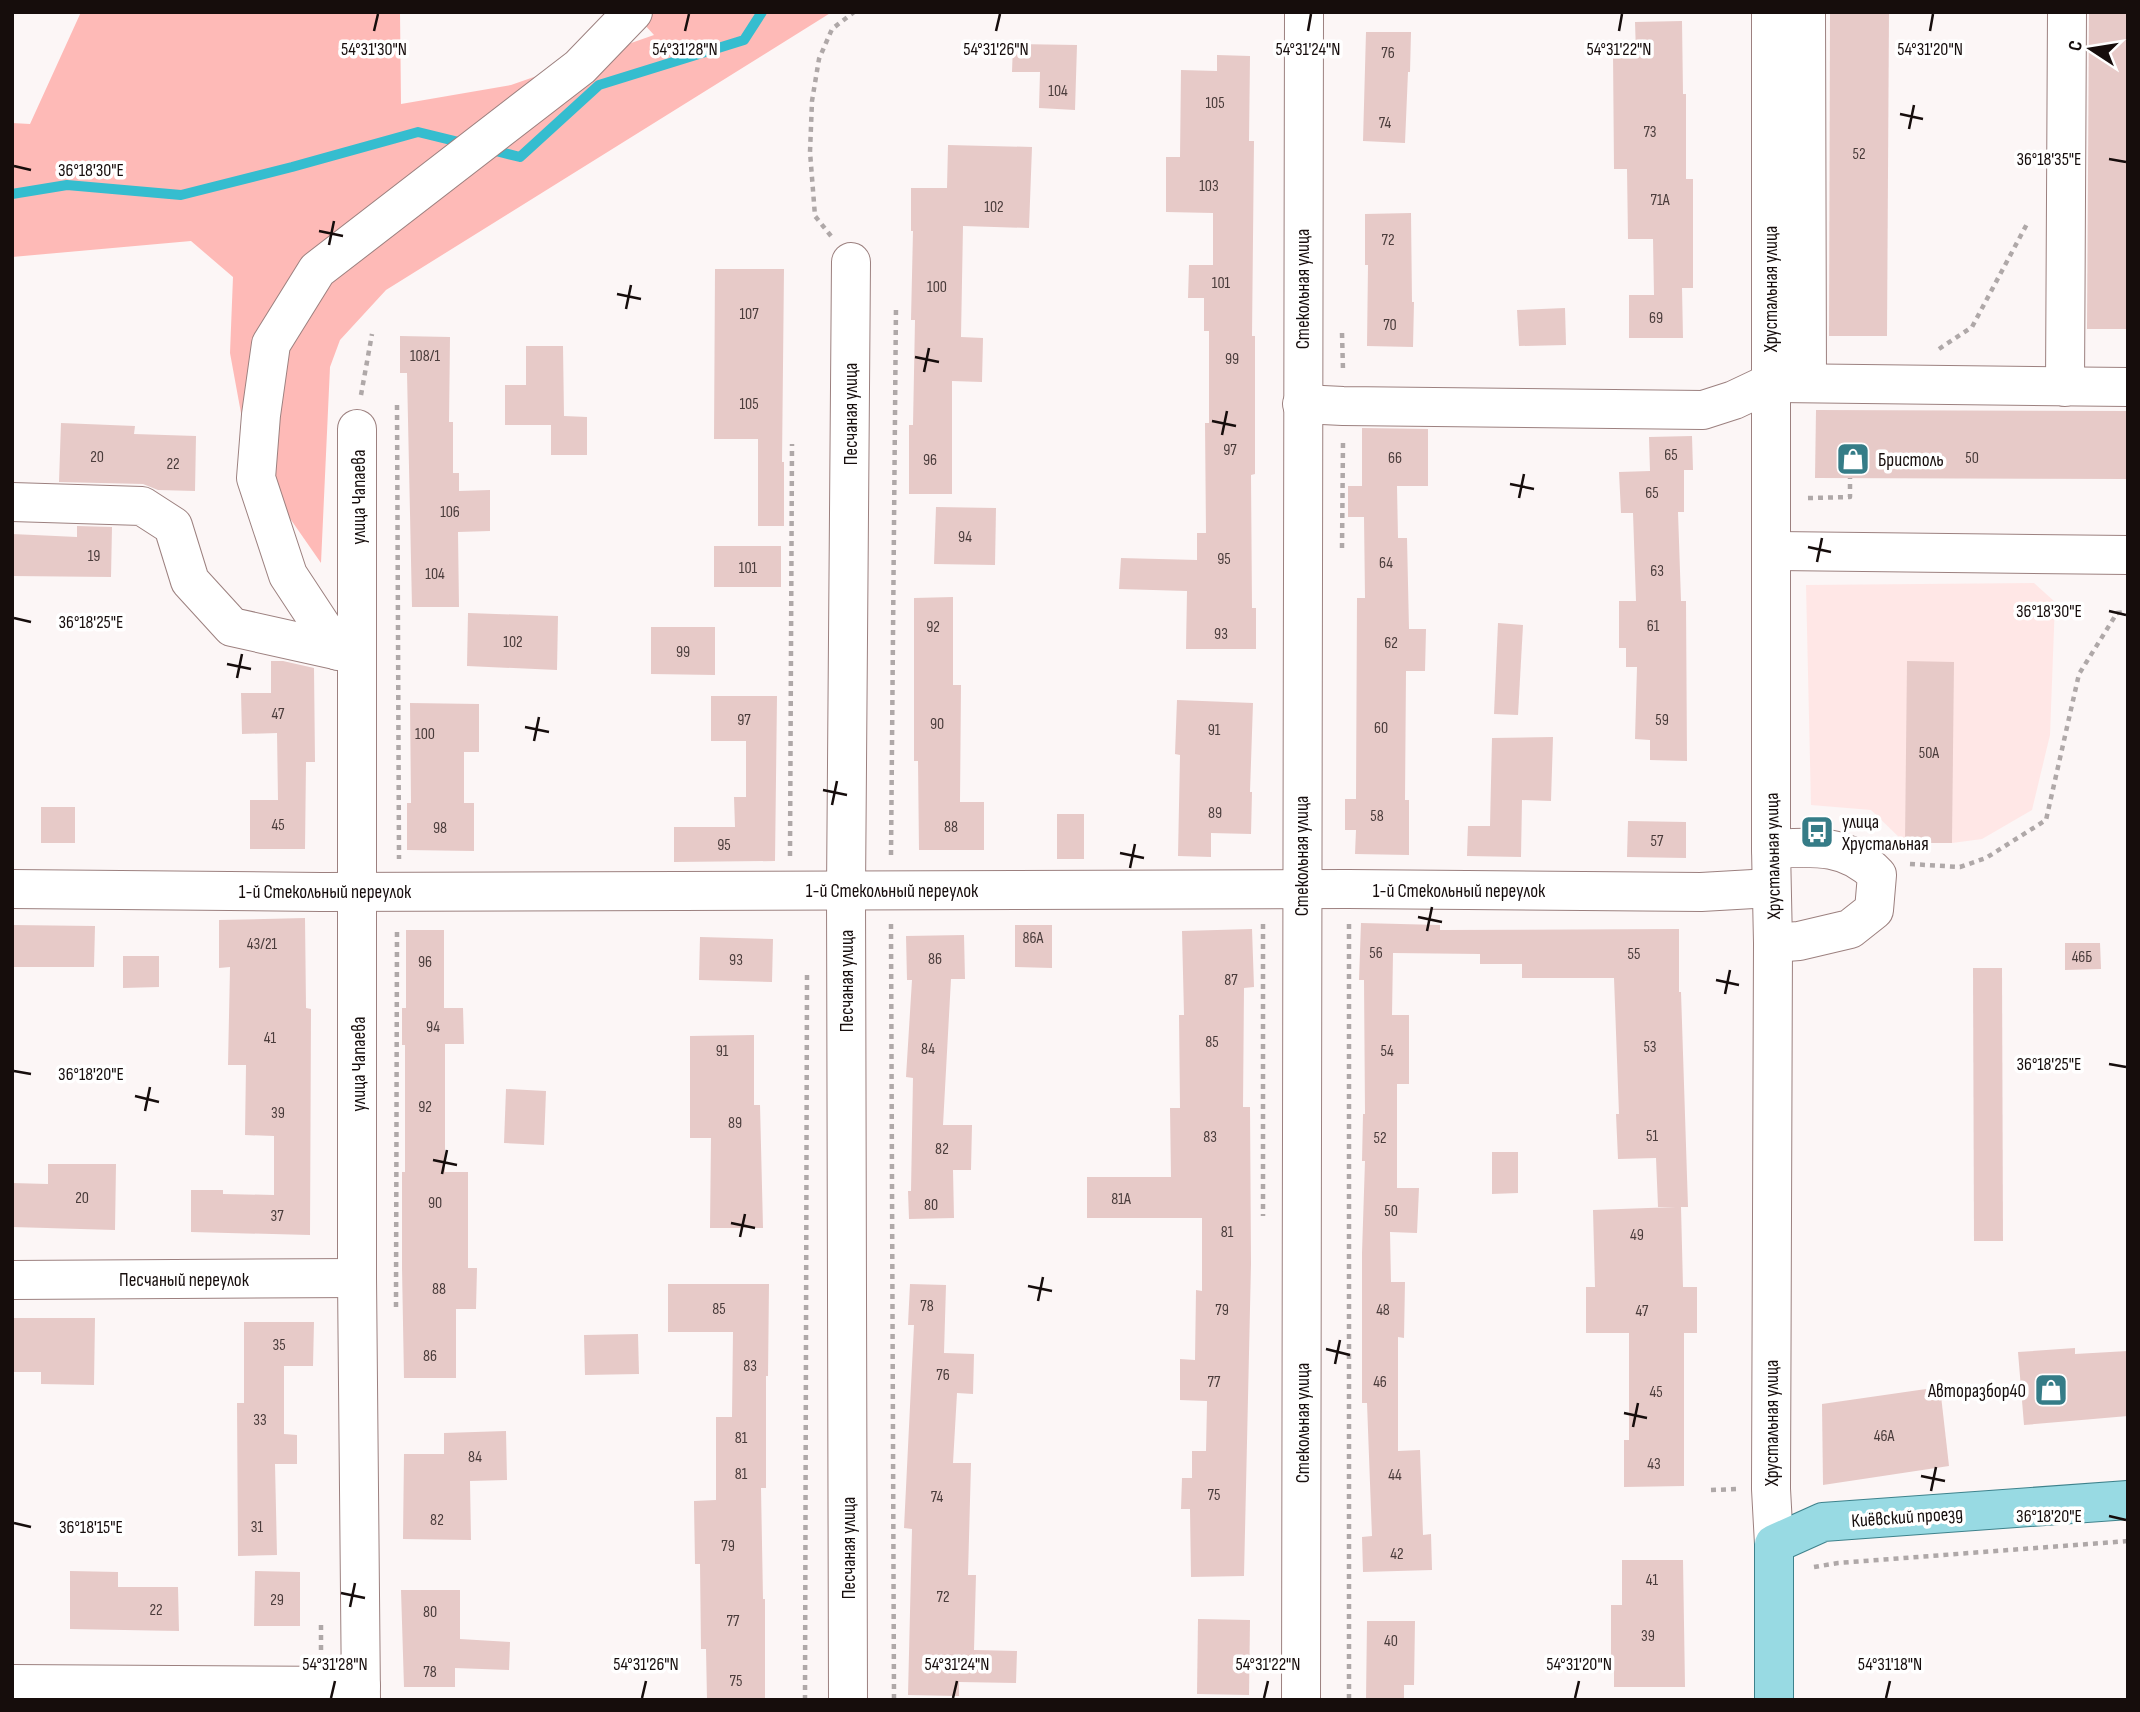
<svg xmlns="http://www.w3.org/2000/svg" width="2140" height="1712" font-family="'Sofia Sans Condensed',sans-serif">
	<rect width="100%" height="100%" fill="#fcf6f6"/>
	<!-- built -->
	<polygon fill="#ffe7e6" points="2034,583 2055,602 2050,735 2032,810 1982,839 1952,843 1905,843 1871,810 1811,805 1806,585"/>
	<!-- green -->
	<polygon fill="#febab7" points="81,12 400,12 401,104 511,85 654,35 633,12 832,12 386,290 340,340 330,367 321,563 280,504 243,424 230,353 233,277 191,241 12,257 12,123 30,124"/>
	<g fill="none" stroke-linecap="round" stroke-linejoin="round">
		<!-- stream -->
		<g stroke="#35bdcf" stroke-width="10">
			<polyline points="488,149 520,157 599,85 744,40 762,12"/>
			<polyline points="12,194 67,185 181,195 292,167 418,132 463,143"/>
		</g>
	</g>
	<!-- building -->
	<g fill="#e7cac8">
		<polygon points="1830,12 1889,12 1887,336 1829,336"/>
		<polygon points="2089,12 2128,12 2128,329 2087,329"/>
		<polygon points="1682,21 1683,94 1686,94 1686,179 1693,179 1693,288 1682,288 1683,338 1629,338 1629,295 1654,295 1653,239 1628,239 1627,169 1614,169 1613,53 1636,53 1635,22"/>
		<polygon points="1366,32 1411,32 1410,72 1408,72 1405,143 1363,141"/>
		<polygon points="1013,44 1077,45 1075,110 1039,108 1040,72 1012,72"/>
		<polygon points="1217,55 1250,56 1249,141 1254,141 1252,336 1255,336 1255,474 1251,475 1252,608 1256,608 1256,649 1186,649 1187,591 1119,589 1121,558 1197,560 1197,533 1206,533 1205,423 1209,423 1209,331 1204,331 1204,298 1188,298 1189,265 1213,265 1213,213 1166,212 1166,157 1180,157 1181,70 1217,71"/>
		<polygon points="948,145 1032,147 1029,228 963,226 961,337 983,338 982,382 952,381 952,494 909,494 909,425 913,425 915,320 911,320 913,231 911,231 911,188 947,188"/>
		<polygon points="1411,213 1412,302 1414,302 1413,347 1367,346 1368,265 1365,265 1365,214"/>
		<polygon points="715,269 784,269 782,462 784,462 784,526 758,526 758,439 714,439"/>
		<polygon points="1565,308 1566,345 1519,346 1517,310"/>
		<polygon points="400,336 450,337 449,422 453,422 453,473 459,473 459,491 490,490 490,531 458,532 459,607 412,607 407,373 400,373"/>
		<polygon points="526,346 563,346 564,416 587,417 587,455 551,455 551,425 505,425 505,385 526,385"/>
		<polygon points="1816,410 2128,411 2128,479 1815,478"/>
		<polygon points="61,423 135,426 134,434 196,436 195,491 158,490 143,484 59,482"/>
		<polygon points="1362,428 1428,429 1428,486 1397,486 1398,538 1407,538 1409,629 1426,629 1425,671 1406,671 1405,800 1409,800 1409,855 1355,854 1356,830 1345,830 1345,799 1356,799 1357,598 1365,598 1364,517 1348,517 1348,486 1362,486"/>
		<polygon points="1692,436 1693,470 1684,470 1684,512 1678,512 1681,601 1686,601 1687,761 1650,760 1650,740 1635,739 1637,667 1626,667 1626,648 1619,648 1619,601 1636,601 1633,513 1621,513 1619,472 1650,471 1649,437"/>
		<polygon points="936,507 996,508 995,565 934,564"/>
		<polygon points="77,526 112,527 111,577 12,576 12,534 77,537"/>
		<rect x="714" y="546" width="67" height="41"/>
		<polygon points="953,597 953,685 961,685 960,802 984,802 984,850 919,850 918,761 914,761 914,598"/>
		<polygon points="468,613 558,616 557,670 467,666"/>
		<polygon points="1498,623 1523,625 1518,715 1494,714"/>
		<polygon points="651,627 715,627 715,675 651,674"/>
		<polygon points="271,661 283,661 314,668 315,762 306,762 305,849 250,849 250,800 278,800 277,733 242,734 241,693 271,693"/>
		<polygon points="1907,661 1954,662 1952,843 1905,843"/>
		<polygon points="711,696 777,696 775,861 674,862 674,827 735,827 734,797 746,797 746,741 711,741"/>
		<polygon points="1177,700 1253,703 1250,792 1252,792 1251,834 1211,833 1211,857 1178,856 1180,755 1175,754"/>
		<polygon points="410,703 479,704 479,752 464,752 464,803 474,803 474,851 407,850 407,803 411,803"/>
		<polygon points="1553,737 1551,801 1522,800 1521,857 1467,856 1468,826 1490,826 1492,738"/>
		<rect x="41" y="807" width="34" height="36"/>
		<rect x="1057" y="814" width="27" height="45"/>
		<polygon points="1628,821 1686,822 1686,858 1627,857"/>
		<polygon points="305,918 306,1008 311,1009 310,1235 191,1232 191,1190 223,1190 223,1194 274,1195 274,1136 245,1135 246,1065 228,1065 230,967 219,968 219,920"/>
		<polygon points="1361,923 1440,925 1440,930 1679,929 1679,992 1681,992 1688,1207 1681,1207 1683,1287 1697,1287 1697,1333 1684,1333 1684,1486 1624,1487 1624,1440 1629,1440 1629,1333 1586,1333 1586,1287 1595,1287 1593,1210 1676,1207 1658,1207 1656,1158 1618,1159 1616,1114 1619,1114 1614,978 1522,978 1522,964 1480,964 1480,954 1393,953 1392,1015 1409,1015 1409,1084 1397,1084 1397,1188 1419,1188 1417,1233 1390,1232 1391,1282 1405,1282 1404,1338 1398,1337 1398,1451 1420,1450 1423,1535 1431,1534 1432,1570 1363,1572 1362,1537 1372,1536 1367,1403 1362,1403 1362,1253 1365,1161 1362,1161 1363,1114 1365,1114 1364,980 1359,980"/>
		<polygon points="12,925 95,926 94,967 12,967"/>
		<polygon points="1015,925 1052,925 1052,968 1015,967"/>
		<polygon points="1252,929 1254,987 1244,988 1243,1107 1250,1107 1251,1264 1244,1576 1191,1577 1190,1509 1181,1509 1182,1478 1192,1478 1192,1451 1206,1451 1207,1401 1180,1400 1180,1359 1195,1360 1196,1290 1202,1291 1202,1218 1087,1218 1087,1177 1171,1177 1170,1108 1180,1108 1179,1015 1184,1015 1182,931"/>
		<polygon points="406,930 444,930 444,1008 463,1008 464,1044 445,1044 445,1172 468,1172 468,1268 477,1268 476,1309 456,1309 456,1378 404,1378 402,1268 402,1172 405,1172 405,1045 402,1045 402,1008 406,1008"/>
		<polygon points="964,935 965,979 951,979 943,1125 972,1125 971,1170 953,1170 954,1218 909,1219 908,1191 911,1191 913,1078 906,1077 912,980 907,980 906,936"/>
		<polygon points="700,937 773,939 772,982 699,980"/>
		<polygon points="2065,943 2100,943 2101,969 2065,970"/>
		<polygon points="123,956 159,956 159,987 123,988"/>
		<polygon points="1973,968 2002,968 2003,1241 1974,1241"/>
		<polygon points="754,1035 754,1105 760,1105 763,1228 710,1228 711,1138 690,1138 690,1036"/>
		<polygon points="506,1089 546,1091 544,1145 504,1143"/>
		<polygon points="1492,1152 1518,1152 1518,1193 1492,1194"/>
		<polygon points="48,1164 116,1164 115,1230 12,1227 12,1183 48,1184"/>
		<polygon points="668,1284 769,1284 768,1376 766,1376 766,1488 761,1488 763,1599 765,1599 765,1700 707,1700 706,1649 701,1649 700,1564 695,1564 694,1503 694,1501 716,1500 716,1417 732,1417 733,1332 668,1332"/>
		<polygon points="910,1284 946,1285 944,1353 974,1354 973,1394 957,1393 953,1463 971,1463 968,1575 976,1575 974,1650 1017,1651 1016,1683 959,1682 959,1696 908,1695 912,1529 904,1528 914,1325 908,1325"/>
		<polygon points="12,1318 95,1318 94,1385 41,1384 41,1372 12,1372"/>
		<polygon points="244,1322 314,1322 313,1366 284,1366 284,1434 297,1435 297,1464 275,1464 277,1555 238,1556 237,1403 244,1403"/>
		<polygon points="638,1334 639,1374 585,1375 584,1335"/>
		<polygon points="2075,1348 2075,1354 2128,1351 2128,1416 2024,1425 2018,1352"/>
		<polygon points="1940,1387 1949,1466 1823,1485 1822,1404"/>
		<polygon points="506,1431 507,1480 470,1481 471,1540 403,1539 404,1454 444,1454 444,1433"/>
		<polygon points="1622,1560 1683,1560 1685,1687 1614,1687 1614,1665 1611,1665 1611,1605 1622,1605"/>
		<polygon points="70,1571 118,1572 118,1587 178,1587 179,1631 70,1629"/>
		<polygon points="255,1571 300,1572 300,1626 254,1626"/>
		<polygon points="401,1590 460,1590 460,1639 510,1642 509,1670 455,1668 455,1687 404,1687"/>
		<polygon points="1198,1619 1250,1620 1249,1695 1197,1694"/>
		<polygon points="1367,1621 1415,1621 1414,1685 1404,1685 1404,1700 1366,1700"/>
	</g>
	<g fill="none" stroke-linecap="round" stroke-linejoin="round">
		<defs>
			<g id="minor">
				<polyline points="1771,12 1771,849 1773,943 1771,1489 1774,1544"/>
				<polyline points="1806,12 1807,383"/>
				<polyline points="2065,387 2067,12"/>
				<polyline points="1302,404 1343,406 1703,410 1734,400 1770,383 2128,387"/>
				<polyline points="357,429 357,1278 361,1700"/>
				<polyline points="12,502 142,506 173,526 190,581 232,627 353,654"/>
				<polyline points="1772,551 2128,555"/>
				<polyline points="338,651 288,575 256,478 261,415 271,344 317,270 580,67 633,12"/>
				<path d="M1771 849C1811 847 1847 843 1877 875L1874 910 1850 929 1799 941 1773 943"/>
				<polyline points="12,889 321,892 1348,889 1701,892 1771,888"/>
				<polyline points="12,1280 357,1278"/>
				<polyline points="12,1684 361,1686"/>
				<polyline points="848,1700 846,891 851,262"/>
				<polyline points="1301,1700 1304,12"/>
			</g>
			<polyline id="major" points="1774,1700 1774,1544 1823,1522 2128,1500"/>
		</defs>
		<!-- minor casing -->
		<use href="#minor" stroke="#9c807f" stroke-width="40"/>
		<!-- major casing -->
		<use href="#major" stroke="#3e828c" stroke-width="40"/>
		<!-- path -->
		<g stroke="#afa8a8" stroke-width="4.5" stroke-dasharray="5 5" stroke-linecap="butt">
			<polyline points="831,236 815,216 810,152 812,101 819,59 832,29 854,12"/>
			<polyline points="1342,333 1343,370"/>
			<polyline points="1939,349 1972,327 2028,222"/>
			<polyline points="361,395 372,334"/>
			<polyline points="397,405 399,859"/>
			<polyline points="1808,498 1850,497 1850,478"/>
			<polyline points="1342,548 1343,442"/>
			<polyline points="891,855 896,305"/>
			<polyline points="790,856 792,444"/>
			<polyline points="1910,864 1960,867 1986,858 2046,820 2079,674 2117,613 2128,612"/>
			<polyline points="891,924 894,1700"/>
			<polyline points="1263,924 1263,1216"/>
			<polyline points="1349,924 1349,1700"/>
			<polyline points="396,1307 397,927"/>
			<polyline points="1711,1490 1738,1489"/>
			<polyline points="1814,1567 1838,1563 2128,1541"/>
			<polyline points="321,1650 321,1620"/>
			<polyline points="805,1700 807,975"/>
		</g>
		<!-- minor -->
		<use href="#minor" stroke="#fff" stroke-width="38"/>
		<!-- major -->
		<use href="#major" stroke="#98dae3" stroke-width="38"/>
	</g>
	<!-- ticks -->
	<path fill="none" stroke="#160d0c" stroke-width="2.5" d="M374 31 378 14M685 31 689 14M996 31 1000 14M1308 31 1311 14M1619 31 1622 14M1930 31 1933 14M1900 114 1923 119M1909 129 1914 105M2109 159 2126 162M14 166 31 170M319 231 343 236M329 245 334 221M617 294 641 299M626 309 631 285M915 357 939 362M924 372 929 348M1212 421 1236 426M1222 435 1227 411M1510 484 1534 489M1519 498 1524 474M1808 547 1831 552M1817 562 1822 538M2109 611 2126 615M14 618 31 622M227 664 251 669M237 678 242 654M525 727 549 732M534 741 539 717M823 790 847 795M832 805 837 781M1120 853 1144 858M1130 868 1135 844M1418 917 1442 922M1427 931 1432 907M1716 980 1739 985M1725 994 1730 970M2109 1064 2126 1067M14 1071 31 1074M135 1096 159 1102M145 1111 150 1087M433 1160 457 1165M442 1174 447 1150M731 1223 755 1228M740 1237 745 1214M1028 1286 1052 1291M1038 1301 1043 1277M1326 1349 1350 1355M1335 1364 1340 1340M1624 1413 1647 1418M1633 1427 1638 1403M1921 1476 1945 1481M1931 1491 1936 1467M2109 1516 2126 1520M14 1523 31 1527M341 1593 365 1598M350 1607 355 1583M331 1698 335 1681M642 1698 646 1681M953 1698 957 1681M1264 1698 1268 1681M1575 1698 1579 1681M1886 1698 1890 1681"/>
	<!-- icons -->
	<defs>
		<symbol id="shop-square" viewBox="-11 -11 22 22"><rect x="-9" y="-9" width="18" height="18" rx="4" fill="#357c87" stroke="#fff"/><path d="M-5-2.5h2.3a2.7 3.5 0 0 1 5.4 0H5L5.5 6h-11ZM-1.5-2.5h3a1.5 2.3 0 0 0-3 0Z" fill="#fff"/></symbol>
		<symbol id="bus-square" viewBox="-11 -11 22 22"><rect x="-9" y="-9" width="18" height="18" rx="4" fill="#357c87" stroke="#fff"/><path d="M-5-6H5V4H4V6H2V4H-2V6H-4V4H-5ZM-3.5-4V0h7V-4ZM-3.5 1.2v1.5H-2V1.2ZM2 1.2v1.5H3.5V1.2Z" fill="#fff"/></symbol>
	</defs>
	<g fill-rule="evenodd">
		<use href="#shop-square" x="1834" y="440" width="38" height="38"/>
		<use href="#bus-square" x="1798" y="813" width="38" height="38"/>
		<use href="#shop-square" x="2032" y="1371" width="38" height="38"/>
	</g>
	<g text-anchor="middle" stroke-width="7" stroke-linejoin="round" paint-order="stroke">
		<!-- number labels -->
		<g font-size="16" fill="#4a3c3b">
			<text x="1388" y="58">76</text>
			<text x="1058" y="96">104</text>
			<text x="1215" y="108">105</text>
			<text x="1385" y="128">74</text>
			<text x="1650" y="137">73</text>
			<text x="1859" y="159">52</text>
			<text x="1209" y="191">103</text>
			<text x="1660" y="205">71А</text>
			<text x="994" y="212">102</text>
			<text x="1388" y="245">72</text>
			<text x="1221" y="288">101</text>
			<text x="937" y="292">100</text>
			<text x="749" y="319">107</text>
			<text x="1656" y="323">69</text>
			<text x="1390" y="330">70</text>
			<text x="425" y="361">108/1</text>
			<text x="1232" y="364">99</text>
			<text x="749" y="409">105</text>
			<text x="1230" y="455">97</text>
			<text x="1671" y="460">65</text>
			<text x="97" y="462">20</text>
			<text x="1395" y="463">66</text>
			<text x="1972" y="463">50</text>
			<text x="930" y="465">96</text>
			<text x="173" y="469">22</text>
			<text x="1652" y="498">65</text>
			<text x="450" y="517">106</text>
			<text x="965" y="542">94</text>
			<text x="94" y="561">19</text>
			<text x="1224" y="564">95</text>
			<text x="1386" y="568">64</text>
			<text x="748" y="573">101</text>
			<text x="1657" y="576">63</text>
			<text x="435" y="579">104</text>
			<text x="1653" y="631">61</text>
			<text x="933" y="632">92</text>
			<text x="1221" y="639">93</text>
			<text x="513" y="647">102</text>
			<text x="1391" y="648">62</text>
			<text x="683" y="657">99</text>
			<text x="278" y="719">47</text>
			<text x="744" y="725">97</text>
			<text x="1662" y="725">59</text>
			<text x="937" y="729">90</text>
			<text x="1381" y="733">60</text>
			<text x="1214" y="735">91</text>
			<text x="425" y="739">100</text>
			<text x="1929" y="758">50А</text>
			<text x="1215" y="818">89</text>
			<text x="1377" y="821">58</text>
			<text x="278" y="830">45</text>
			<text x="951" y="832">88</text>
			<text x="440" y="833">98</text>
			<text x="1657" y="846">57</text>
			<text x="724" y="850">95</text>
			<text x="1033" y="943">86А</text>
			<text x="262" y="949">43/21</text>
			<text x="1376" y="958">56</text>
			<text x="1634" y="959">55</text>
			<text x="2082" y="962">46Б</text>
			<text x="935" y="964">86</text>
			<text x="736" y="965">93</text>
			<text x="425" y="967">96</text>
			<text x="1231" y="985">87</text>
			<text x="433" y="1032">94</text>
			<text x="270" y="1043">41</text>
			<text x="1212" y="1047">85</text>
			<text x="1650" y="1052">53</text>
			<text x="928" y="1054">84</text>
			<text x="722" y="1056">91</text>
			<text x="1387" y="1056">54</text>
			<text x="425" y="1112">92</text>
			<text x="278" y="1118">39</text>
			<text x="735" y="1128">89</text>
			<text x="1652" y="1141">51</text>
			<text x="1210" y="1142">83</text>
			<text x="1380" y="1143">52</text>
			<text x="942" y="1154">82</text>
			<text x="82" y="1203">20</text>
			<text x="1121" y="1204">81А</text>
			<text x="435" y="1208">90</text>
			<text x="931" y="1210">80</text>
			<text x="1391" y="1216">50</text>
			<text x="277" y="1221">37</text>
			<text x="1227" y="1237">81</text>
			<text x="1637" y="1240">49</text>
			<text x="439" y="1294">88</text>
			<text x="927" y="1311">78</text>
			<text x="719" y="1314">85</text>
			<text x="1222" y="1315">79</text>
			<text x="1383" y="1315">48</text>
			<text x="1642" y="1316">47</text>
			<text x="279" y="1350">35</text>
			<text x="430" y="1361">86</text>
			<text x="750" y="1371">83</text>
			<text x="943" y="1380">76</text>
			<text x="1214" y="1387">77</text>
			<text x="1380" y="1387">46</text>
			<text x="1656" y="1397">45</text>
			<text x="260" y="1425">33</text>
			<text x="1884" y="1441">46А</text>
			<text x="741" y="1443">81</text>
			<text x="475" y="1462">84</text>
			<text x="1654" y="1469">43</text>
			<text x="741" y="1479">81</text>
			<text x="1395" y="1480">44</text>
			<text x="1214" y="1500">75</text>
			<text x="937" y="1502">74</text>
			<text x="437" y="1525">82</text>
			<text x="257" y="1532">31</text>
			<text x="728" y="1551">79</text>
			<text x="1397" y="1559">42</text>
			<text x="1652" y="1585">41</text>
			<text x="943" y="1602">72</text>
			<text x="277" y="1605">29</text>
			<text x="156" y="1615">22</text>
			<text x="430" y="1617">80</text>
			<text x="733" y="1626">77</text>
			<text x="1648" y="1641">39</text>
			<text x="1391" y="1646">40</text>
			<text x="430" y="1677">78</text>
			<text x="736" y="1686">75</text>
		</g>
		<!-- street labels -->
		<g font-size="19" fill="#160d0c" stroke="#fff">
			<text transform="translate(1302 289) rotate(-90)" y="7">Стекольная улица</text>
			<text transform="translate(1770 289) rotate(-90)" y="7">Хрустальная улица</text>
			<text transform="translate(850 414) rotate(-90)" y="7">Песчаная улица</text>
			<text transform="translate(358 497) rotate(-90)" y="7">улица Чапаева</text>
			<text transform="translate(1301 856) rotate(-90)" y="7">Стекольная улица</text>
			<text transform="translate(1772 856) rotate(-91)" y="7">Хрустальная улица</text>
			<text x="892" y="897">1-й Стекольный переулок</text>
			<text x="1459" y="897">1-й Стекольный переулок</text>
			<text x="325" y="898">1-й Стекольный переулок</text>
			<text transform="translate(846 981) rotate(-90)" y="7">Песчаная улица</text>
			<text transform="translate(358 1064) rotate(-90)" y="7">улица Чапаева</text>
			<text x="184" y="1286">Песчаный переулок</text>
			<text transform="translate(1302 1423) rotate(-90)" y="7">Стекольная улица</text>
			<text transform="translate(1771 1423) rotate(-90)" y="7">Хрустальная улица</text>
			<text transform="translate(1907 1516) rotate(-4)" y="7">Киёвский проезд</text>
			<text transform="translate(848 1548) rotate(-90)" y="7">Песчаная улица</text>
		</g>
		<!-- poi labels -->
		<g font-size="19" fill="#160d0c" stroke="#fff" text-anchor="start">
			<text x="1878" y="466">Бристоль</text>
			<text x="1842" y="828">улица<tspan x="1842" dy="22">Хрустальная</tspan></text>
			<text x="2026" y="1397" text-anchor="end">Авторазбор40</text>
		</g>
	</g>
	<g font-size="18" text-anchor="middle" fill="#160d0c" stroke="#fff" stroke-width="7" stroke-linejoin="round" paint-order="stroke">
		<text x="374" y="55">54°31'30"N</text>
		<text x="685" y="55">54°31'28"N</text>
		<text x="996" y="55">54°31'26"N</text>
		<text x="1308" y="55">54°31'24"N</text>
		<text x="1619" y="55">54°31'22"N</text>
		<text x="1930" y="55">54°31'20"N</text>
		<text x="2049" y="165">36°18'35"E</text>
		<text x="91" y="176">36°18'30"E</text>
		<text x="2049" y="617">36°18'30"E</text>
		<text x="91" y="628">36°18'25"E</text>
		<text x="2049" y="1070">36°18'25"E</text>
		<text x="91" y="1080">36°18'20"E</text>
		<text x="2049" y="1522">36°18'20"E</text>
		<text x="91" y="1533">36°18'15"E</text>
		<text x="335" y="1670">54°31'28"N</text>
		<text x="646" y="1670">54°31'26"N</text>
		<text x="957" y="1670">54°31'24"N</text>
		<text x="1268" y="1670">54°31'22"N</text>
		<text x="1579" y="1670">54°31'20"N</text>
		<text x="1890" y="1670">54°31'18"N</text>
	</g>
	<!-- border -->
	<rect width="2140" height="1712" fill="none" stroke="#160d0c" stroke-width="28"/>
	<!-- north arrow -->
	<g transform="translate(2091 49) rotate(282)" stroke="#ffffff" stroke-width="5" paint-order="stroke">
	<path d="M0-5L12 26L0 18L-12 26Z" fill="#160d0c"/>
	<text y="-10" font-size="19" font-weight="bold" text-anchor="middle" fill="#160d0c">С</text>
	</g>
</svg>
